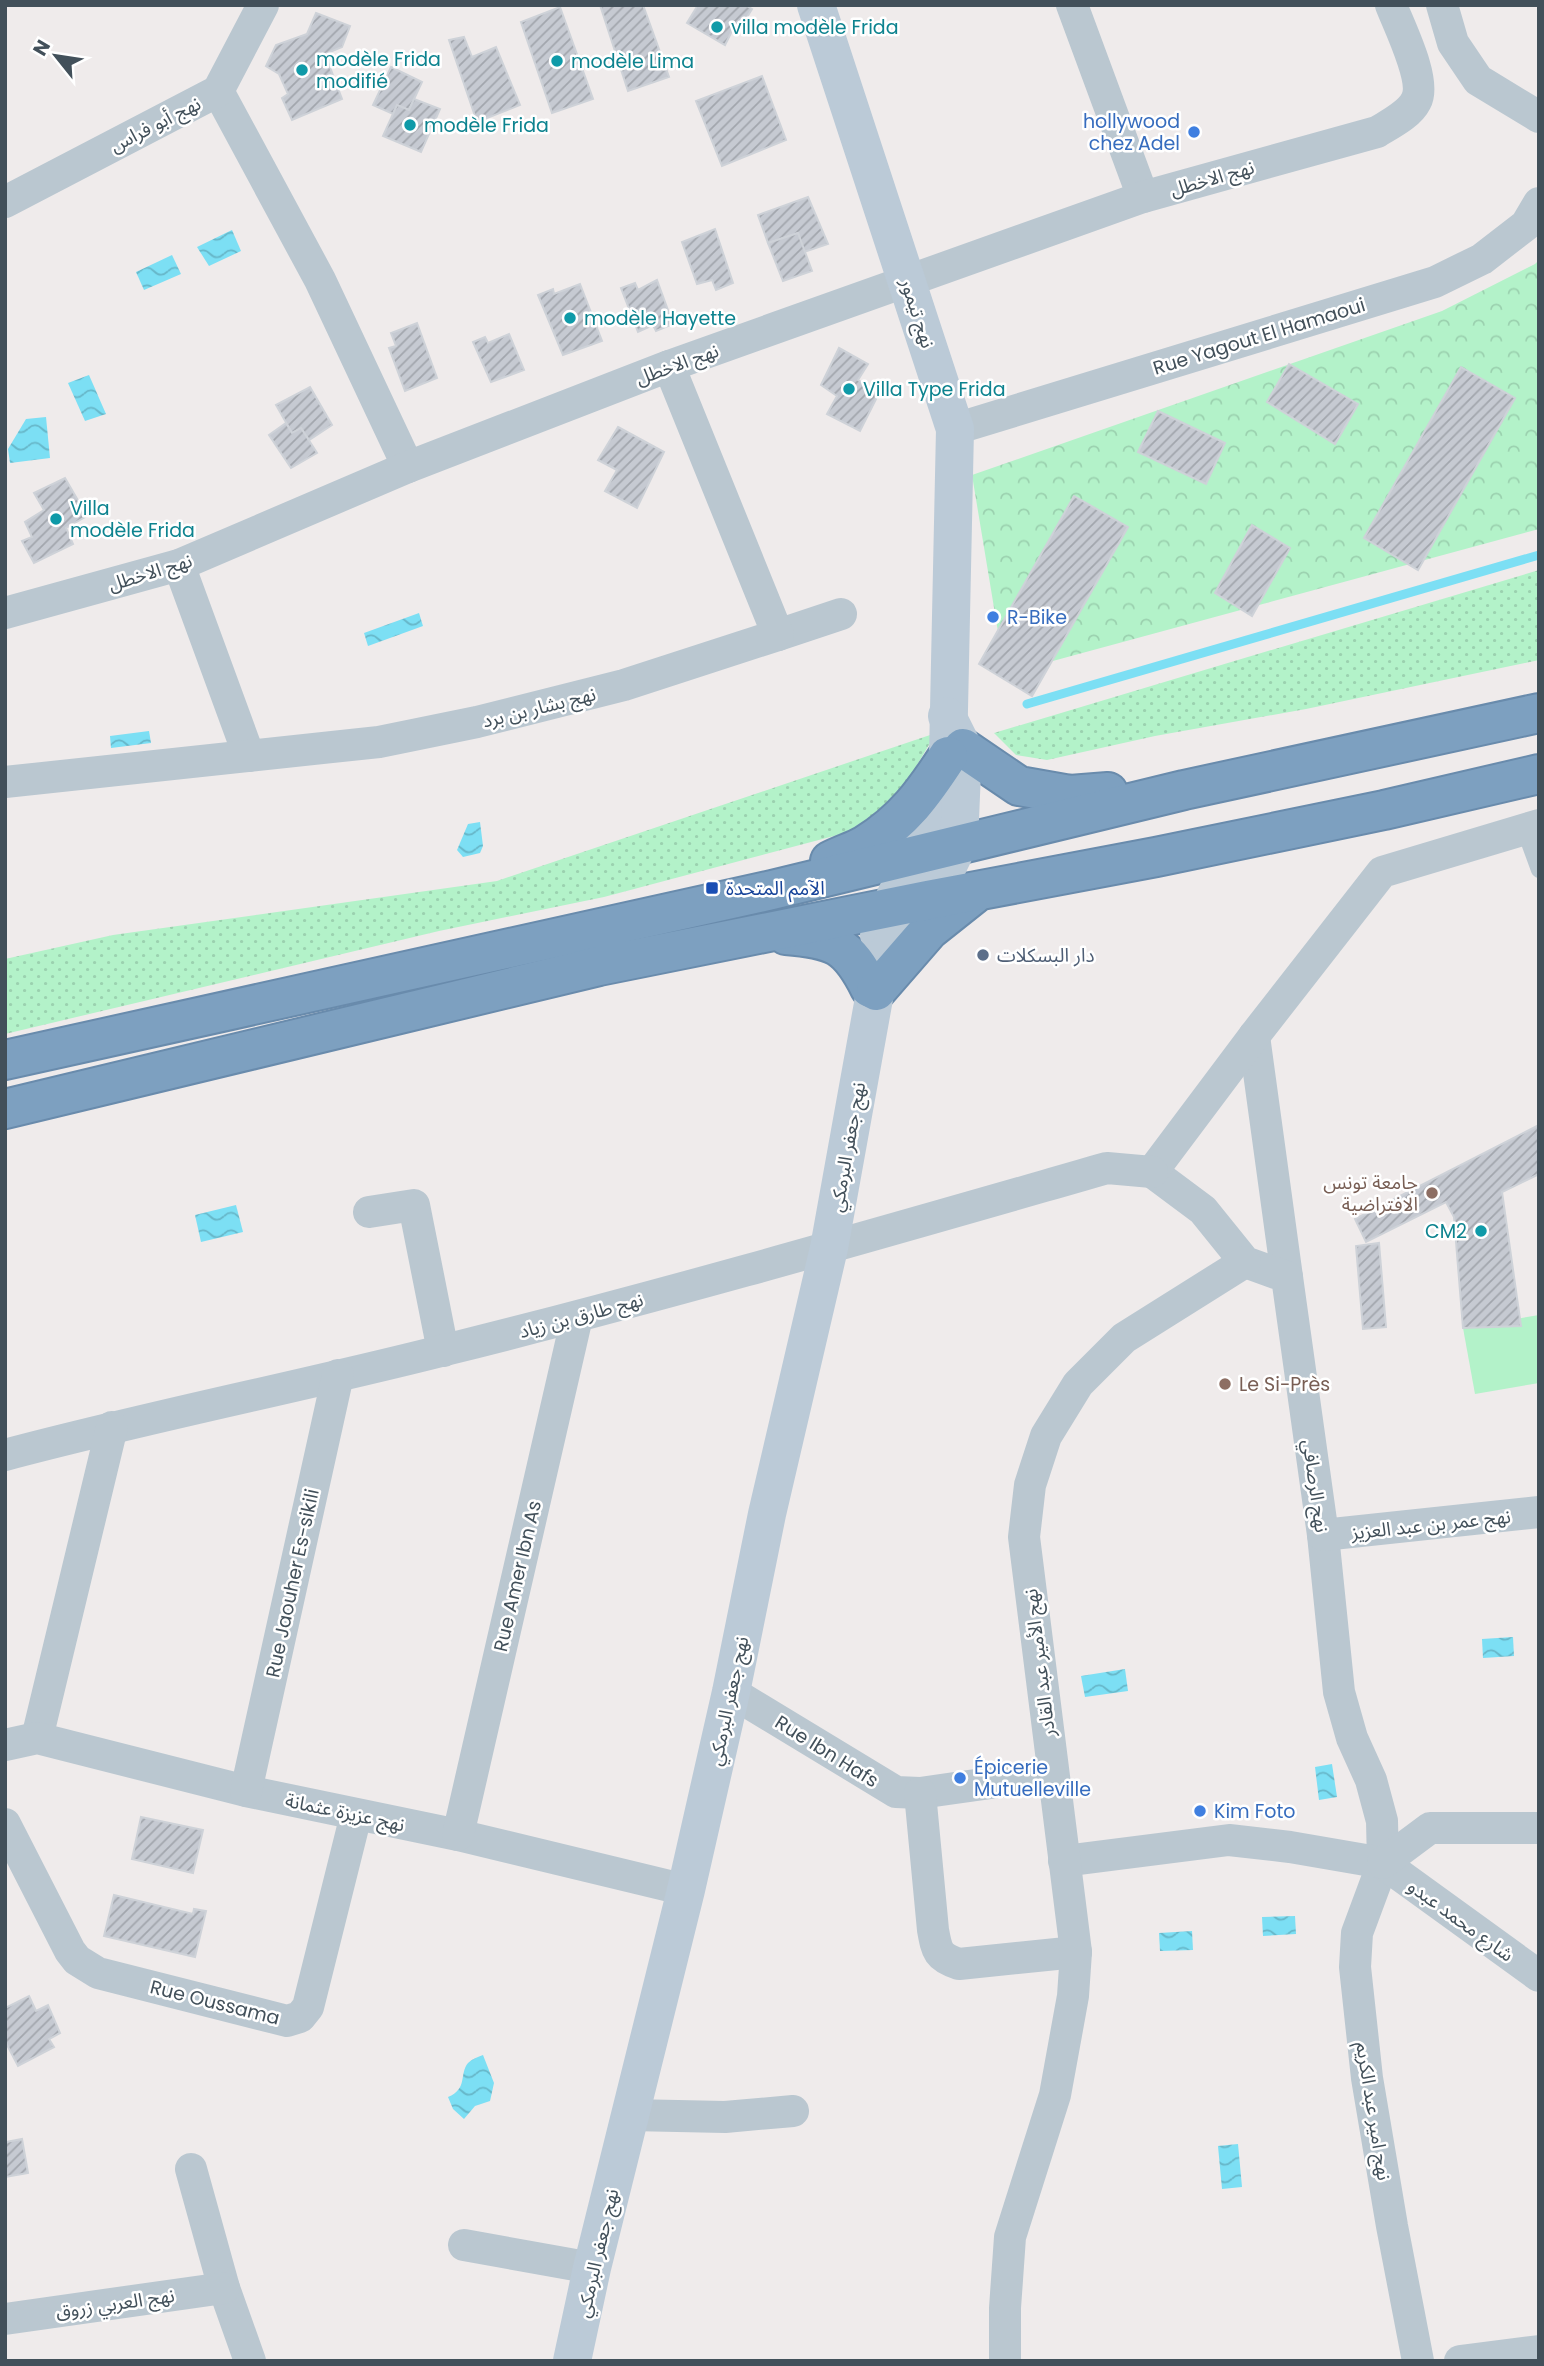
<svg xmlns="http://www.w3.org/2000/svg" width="1544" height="2366" font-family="Poppins,'Noto Sans Arabic',sans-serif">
	<defs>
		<pattern id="grass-dots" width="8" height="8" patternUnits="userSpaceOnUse" patternTransform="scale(1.75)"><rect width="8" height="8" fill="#b3f2c9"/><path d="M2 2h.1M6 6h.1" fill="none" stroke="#9bd1af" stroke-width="1.8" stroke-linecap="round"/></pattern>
		<pattern id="park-crowns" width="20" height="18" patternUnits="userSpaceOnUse" patternTransform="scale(1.75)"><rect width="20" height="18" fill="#b3f2c9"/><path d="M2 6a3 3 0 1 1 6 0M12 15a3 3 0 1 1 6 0" fill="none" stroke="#9bd1af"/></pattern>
		<pattern id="water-waves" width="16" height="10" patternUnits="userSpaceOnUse" patternTransform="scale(1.75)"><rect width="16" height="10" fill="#7cdff4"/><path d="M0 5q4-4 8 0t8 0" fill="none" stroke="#67b7c9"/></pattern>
		<pattern id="building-hatch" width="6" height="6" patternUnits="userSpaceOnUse" patternTransform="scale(1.75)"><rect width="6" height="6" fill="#c6cad2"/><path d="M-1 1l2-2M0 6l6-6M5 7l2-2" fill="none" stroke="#a2a6ad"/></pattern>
	</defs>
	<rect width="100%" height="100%" fill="#efebeb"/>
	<!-- grass -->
	<g fill="url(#grass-dots)">
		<polygon points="1539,570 1539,660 1306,709 1155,736 1047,760 1016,755 994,733"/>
		<polygon points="936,733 895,802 868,827 604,897 439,931 5,1034 5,959 113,935 497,881"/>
	</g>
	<!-- park -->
	<polygon fill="url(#park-crowns)" points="1539,260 1539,529 1005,674 972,475 1442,311 1535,264"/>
	<!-- pitch -->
	<polygon fill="#b3f2c9" points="1539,1315 1539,1383 1475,1394 1463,1328"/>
	<!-- water -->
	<g fill="url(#water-waves)">
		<polygon points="232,230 241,251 209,266 197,247"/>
		<polygon points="172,255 181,274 144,290 136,272"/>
		<polygon points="89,375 106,414 85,421 68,383"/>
		<polygon points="46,417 50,458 10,463 8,449 26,419"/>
		<polygon points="419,613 423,626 368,646 364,633"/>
		<polygon points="149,731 151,743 111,748 110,736"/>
		<polygon points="480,822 483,846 480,853 463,857 457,850 468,824"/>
		<polygon points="236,1205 243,1232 201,1242 195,1215"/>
		<polygon points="1513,1637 1514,1656 1483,1658 1482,1639"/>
		<polygon points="1125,1669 1128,1691 1085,1697 1081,1676"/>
		<polygon points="1332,1764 1337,1797 1319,1800 1315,1767"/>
		<polygon points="1295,1916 1296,1934 1263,1936 1262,1917"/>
		<polygon points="1192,1931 1193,1950 1160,1951 1159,1933"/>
		<path d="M483 2055 494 2083 490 2101 475 2106 464 2119 453 2109 448 2097C468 2089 459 2074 468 2063 472 2059 478 2057 483 2055Z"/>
		<polygon points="1238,2144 1242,2187 1222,2189 1218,2146"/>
	</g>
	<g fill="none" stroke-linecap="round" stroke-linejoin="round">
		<!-- stream -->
		<polyline stroke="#7cdff4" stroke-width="9" points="1027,704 1539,555"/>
	</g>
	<!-- building -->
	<g fill="url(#building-hatch)" stroke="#ced2d8" stroke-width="2">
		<polygon points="600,5 643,5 669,77 628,91"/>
		<polygon points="745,5 752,9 737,33 732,31 725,45 687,23 698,5"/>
		<polygon points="560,7 593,99 552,113 521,22"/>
		<polygon points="316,13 350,26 342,47 325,54 342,99 292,120 282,98 288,94 279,74 266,66 276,45 307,34"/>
		<polygon points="464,37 472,57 496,47 520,105 477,122 449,40"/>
		<polygon points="391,67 422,82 409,110 397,105 393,114 373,105"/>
		<polygon points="762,76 786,140 722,166 696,101"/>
		<polygon points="414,99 440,109 421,152 383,136 397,105 409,110"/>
		<polygon points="808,197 828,244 804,252 798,233 768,243 758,215"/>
		<polygon points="715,229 733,283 716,290 712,280 697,284 682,242"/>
		<polygon points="798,233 812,271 783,281 768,243"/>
		<polygon points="657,280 673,324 656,331 653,325 638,332 621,288 635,283 638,290"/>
		<polygon points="580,284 602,341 563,355 538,295 553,289 554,294"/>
		<polygon points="417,323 437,378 405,391 389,348 396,346 391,333"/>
		<polygon points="509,334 524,370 491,382 473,342 485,337 488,343"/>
		<polygon points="839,348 868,364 858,380 879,393 860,431 827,414 837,396 821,385"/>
		<polygon points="1289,364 1358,404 1335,444 1267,402"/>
		<polygon points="1461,367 1515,398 1418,570 1364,538"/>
		<polygon points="310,387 332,425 309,440 301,428 292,433 276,405"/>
		<polygon points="1158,411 1225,443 1206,484 1138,452"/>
		<polygon points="286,423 292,433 301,428 317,453 291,468 269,435"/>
		<polygon points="618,427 664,452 637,508 605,491 617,470 598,460"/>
		<polygon points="65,478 87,516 66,528 73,544 34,563 22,541 32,537 25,522 44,510 34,493"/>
		<polygon points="1074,496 1128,527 1032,696 979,664"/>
		<polygon points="1252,525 1290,548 1252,616 1215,593"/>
		<polygon points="1539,1125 1539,1174 1502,1192 1521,1326 1463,1328 1454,1217 1446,1202 1366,1242 1355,1219"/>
		<polygon points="1379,1243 1386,1327 1363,1329 1356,1246"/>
		<polygon points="141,1817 203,1830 193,1873 132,1859"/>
		<polygon points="114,1895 193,1914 194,1909 206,1911 195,1957 104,1936"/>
		<polygon points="29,1996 36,2011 48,2005 60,2033 49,2039 54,2047 18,2066 5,2041 5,2008"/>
		<polygon points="5,2138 6,2142 22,2139 28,2173 5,2177"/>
	</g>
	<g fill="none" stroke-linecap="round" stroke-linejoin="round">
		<defs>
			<g id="highway">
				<polyline points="963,748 1019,786 1070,795 1108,792"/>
				<path d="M830 861C841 855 855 851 865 845 904 821 924 793 948 756"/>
				<path d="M786 935C834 939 848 944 870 988"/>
				<polyline points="876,991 929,930 973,895"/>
				<polyline points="5,1060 772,890 1184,790 1539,713"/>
				<polyline points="5,1109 599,966 928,900 1156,857 1384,810 1539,774"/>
			</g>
		</defs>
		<!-- highway casing -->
		<use href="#highway" stroke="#698bac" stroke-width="42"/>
		<!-- lane -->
		<polyline stroke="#bac7d0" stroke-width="16" points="1524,829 1539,870"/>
		<!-- street -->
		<g stroke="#bac7d0" stroke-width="32">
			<polyline points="1072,5 1143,197"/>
			<polyline points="1442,5 1453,43 1478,80 1539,117"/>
			<polyline points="218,91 320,280 408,467"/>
			<polyline points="5,202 218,91 263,5"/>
			<polyline points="955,429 1435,282 1482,259 1526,225 1539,203"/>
			<polyline points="179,565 249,756"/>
			<path d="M5 613 179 565 408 467 669 366 1143 197 1377 132C1390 124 1409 115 1416 101 1427 81 1399 26 1391 5"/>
			<polyline points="778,635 841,614"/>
			<polyline points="5,782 379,742 477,722 624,685 778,635 669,366"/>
			<polyline points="1254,1036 1287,1277"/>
			<polyline points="1152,1172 1203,1210 1245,1262 1287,1277 1323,1535 1339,1692 1352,1738 1371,1780 1382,1821 1383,1863 1357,1933 1355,1967 1367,2078 1392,2226 1418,2361"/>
			<polyline points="1152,1172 1254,1036 1382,872 1539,825"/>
			<polyline points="369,1212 414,1205 443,1351"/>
			<path d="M5 1455C151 1416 299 1387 445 1350 667 1295 887 1231 1107 1168L1152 1172"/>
			<polyline points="1323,1535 1539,1512"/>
			<polyline points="731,1692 896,1792 920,1793 1053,1774"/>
			<polyline points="37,1738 112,1427"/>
			<polyline points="5,1745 37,1738 246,1791 458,1835 686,1890"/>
			<polyline points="246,1791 338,1375"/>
			<path d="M920 1793 933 1930C937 1952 938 1957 959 1964L1076 1952"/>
			<polyline points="5,1824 70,1951 77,1960 98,1973 287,2021 300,2017 308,2007 356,1815"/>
			<polyline points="458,1835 577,1317"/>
			<polyline points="1064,1861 1229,1840 1290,1847 1383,1863 1539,1976"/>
			<polyline points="1383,1863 1430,1828 1539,1828"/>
			<polyline points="630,2115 725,2117 793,2111"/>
			<polyline points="191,2169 224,2288 250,2361"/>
			<polyline points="464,2245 592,2268"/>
			<polyline points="5,2319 224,2288"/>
			<polyline points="1005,2361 1005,2308 1010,2237 1055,2095 1073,1996 1076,1952 1024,1537 1030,1485 1046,1436 1078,1384 1124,1338 1245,1262"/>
			<polyline points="1460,2361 1539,2351"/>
		</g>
		<!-- secondary -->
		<g stroke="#bbcad7" stroke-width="38">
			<polyline points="816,5 955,429 948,756 916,855 890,907 879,935"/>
			<polyline points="572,2361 592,2268 686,1890 731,1692 767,1514 829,1248 880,965 907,921 928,900 944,874 959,843 963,748 947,716"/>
		</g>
		<!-- highway -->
		<use href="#highway" stroke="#7da0c0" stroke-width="38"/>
	</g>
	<!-- markers -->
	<g fill="#0f9aa8" stroke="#fff" stroke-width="2.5">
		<circle cx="717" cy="27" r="7"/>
		<circle cx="557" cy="61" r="7"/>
		<circle cx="302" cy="70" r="7"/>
		<circle cx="410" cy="125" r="7"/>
		<circle cx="570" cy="318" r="7"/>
		<circle cx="849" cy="389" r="7"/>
		<circle cx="56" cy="519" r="7"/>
		<circle cx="1481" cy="1231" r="7"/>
	</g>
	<g fill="#3f7fe0" stroke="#fff" stroke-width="2.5">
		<circle cx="1194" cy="132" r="7"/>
		<circle cx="993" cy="617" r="7"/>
		<circle cx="960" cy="1778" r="7"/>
		<circle cx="1200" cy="1811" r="7"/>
	</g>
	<rect fill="#1a4fb4" stroke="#fff" stroke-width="2.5" x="705" y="881" width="14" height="14" rx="3.5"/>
	<circle fill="#5c6f8a" stroke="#fff" stroke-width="2.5" cx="983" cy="955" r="7"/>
	<g fill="#8d6e63" stroke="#fff" stroke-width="2.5">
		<circle cx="1432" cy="1193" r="7"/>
		<circle cx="1225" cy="1384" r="7"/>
	</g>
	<g text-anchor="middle" stroke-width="5" stroke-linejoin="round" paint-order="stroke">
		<!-- culture labels -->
		<g font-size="19" fill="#0d838f" stroke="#fff" text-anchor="start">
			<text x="731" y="34">villa modèle Frida</text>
			<text x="316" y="66">modèle Frida<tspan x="316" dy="22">modifié</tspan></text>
			<text x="571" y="68">modèle Lima</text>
			<text x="424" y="132">modèle Frida</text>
			<text x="584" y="325">modèle Hayette</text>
			<text x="863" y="396">Villa Type Frida</text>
			<text x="70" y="515">Villa<tspan x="70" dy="22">modèle Frida</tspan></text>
			<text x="1467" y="1238" text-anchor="end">CM2</text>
		</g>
		<!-- shop labels -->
		<g font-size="19" fill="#366cbe" stroke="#fff" text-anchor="start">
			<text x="1180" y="128" text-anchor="end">hollywood<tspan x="1180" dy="22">chez Adel</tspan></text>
			<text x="1007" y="624">R-Bike</text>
			<text x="974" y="1774">Épicerie<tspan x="974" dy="22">Mutuelleville</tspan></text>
			<text x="1214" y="1818">Kim Foto</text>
		</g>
		<!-- street labels -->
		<g font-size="19" fill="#42505a" stroke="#fff">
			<text transform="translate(155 124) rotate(-27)" y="7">نهج أبو فراس</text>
			<text transform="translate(1212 178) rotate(-16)" y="7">نهج الاخطل</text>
			<text transform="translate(918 313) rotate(72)" y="7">نهج تيمور</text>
			<text transform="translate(1259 336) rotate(-17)" y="7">Rue Yagout El Hamaoui</text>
			<text transform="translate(677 364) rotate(-20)" y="7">نهج الاخطل</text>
			<text transform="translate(150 572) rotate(-17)" y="7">نهج الاخطل</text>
			<text transform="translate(539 707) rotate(-14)" y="7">نهج بشار بن برد</text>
			<text transform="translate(847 1147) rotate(-80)" y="7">نهج جعفر البرمكي</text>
			<text transform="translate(581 1315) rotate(-15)" y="7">نهج طارق بن زياد</text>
			<text transform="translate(1316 1486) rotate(82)" y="7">نهج الرصافي</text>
			<text transform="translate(1431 1524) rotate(-6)" y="7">نهج عمر بن عبد العزيز</text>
			<text transform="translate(517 1576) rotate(-77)" y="7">Rue Amer Ibn As</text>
			<text transform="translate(292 1583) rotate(-78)" y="7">Rue Jaouher Es-sikili</text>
			<text transform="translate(1039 1663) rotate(-97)" y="7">نهج الأمير عبد القادر</text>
			<text transform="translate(728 1701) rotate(-78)" y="7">نهج جعفر البرمكي</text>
			<text transform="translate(827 1751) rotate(32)" y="7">Rue Ibn Hafs</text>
			<text transform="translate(345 1812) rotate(12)" y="7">نهج عزيزة عثمانة</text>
			<text transform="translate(1461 1920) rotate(36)" y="7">شارع محمد عبدو</text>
			<text transform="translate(215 2002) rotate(14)" y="7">Rue Oussama</text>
			<text transform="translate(1374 2111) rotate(81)" y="7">نهج امير عبد الكريم</text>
			<text transform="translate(597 2253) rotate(-77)" y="7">نهج جعفر البرمكي</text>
			<text transform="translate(115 2303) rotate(-8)" y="7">نهج العربي زروق</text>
		</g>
		<!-- transit labels -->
		<g font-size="19" fill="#164399" stroke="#fff" text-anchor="start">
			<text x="726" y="895">الآمم المتحدة</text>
		</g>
		<!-- service labels -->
		<g font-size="19" fill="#4e5e75" stroke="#fff" text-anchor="start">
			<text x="997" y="962">دار البسكلات</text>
		</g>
		<!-- education labels -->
		<g font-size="19" fill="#785e54" stroke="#fff" text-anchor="end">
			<text x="1418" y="1189">جامعة تونس<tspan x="1418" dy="22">الافتراضية</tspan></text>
			<text x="1239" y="1391" text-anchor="start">Le Si-Près</text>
		</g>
	</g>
	<!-- border -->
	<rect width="1544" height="2366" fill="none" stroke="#42505a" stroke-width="14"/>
	<!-- north arrow -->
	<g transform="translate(56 56) rotate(300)" stroke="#ffffff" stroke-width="5" paint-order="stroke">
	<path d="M0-5L12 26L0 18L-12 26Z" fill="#42505a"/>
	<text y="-10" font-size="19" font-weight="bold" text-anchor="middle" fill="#42505a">N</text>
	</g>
</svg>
